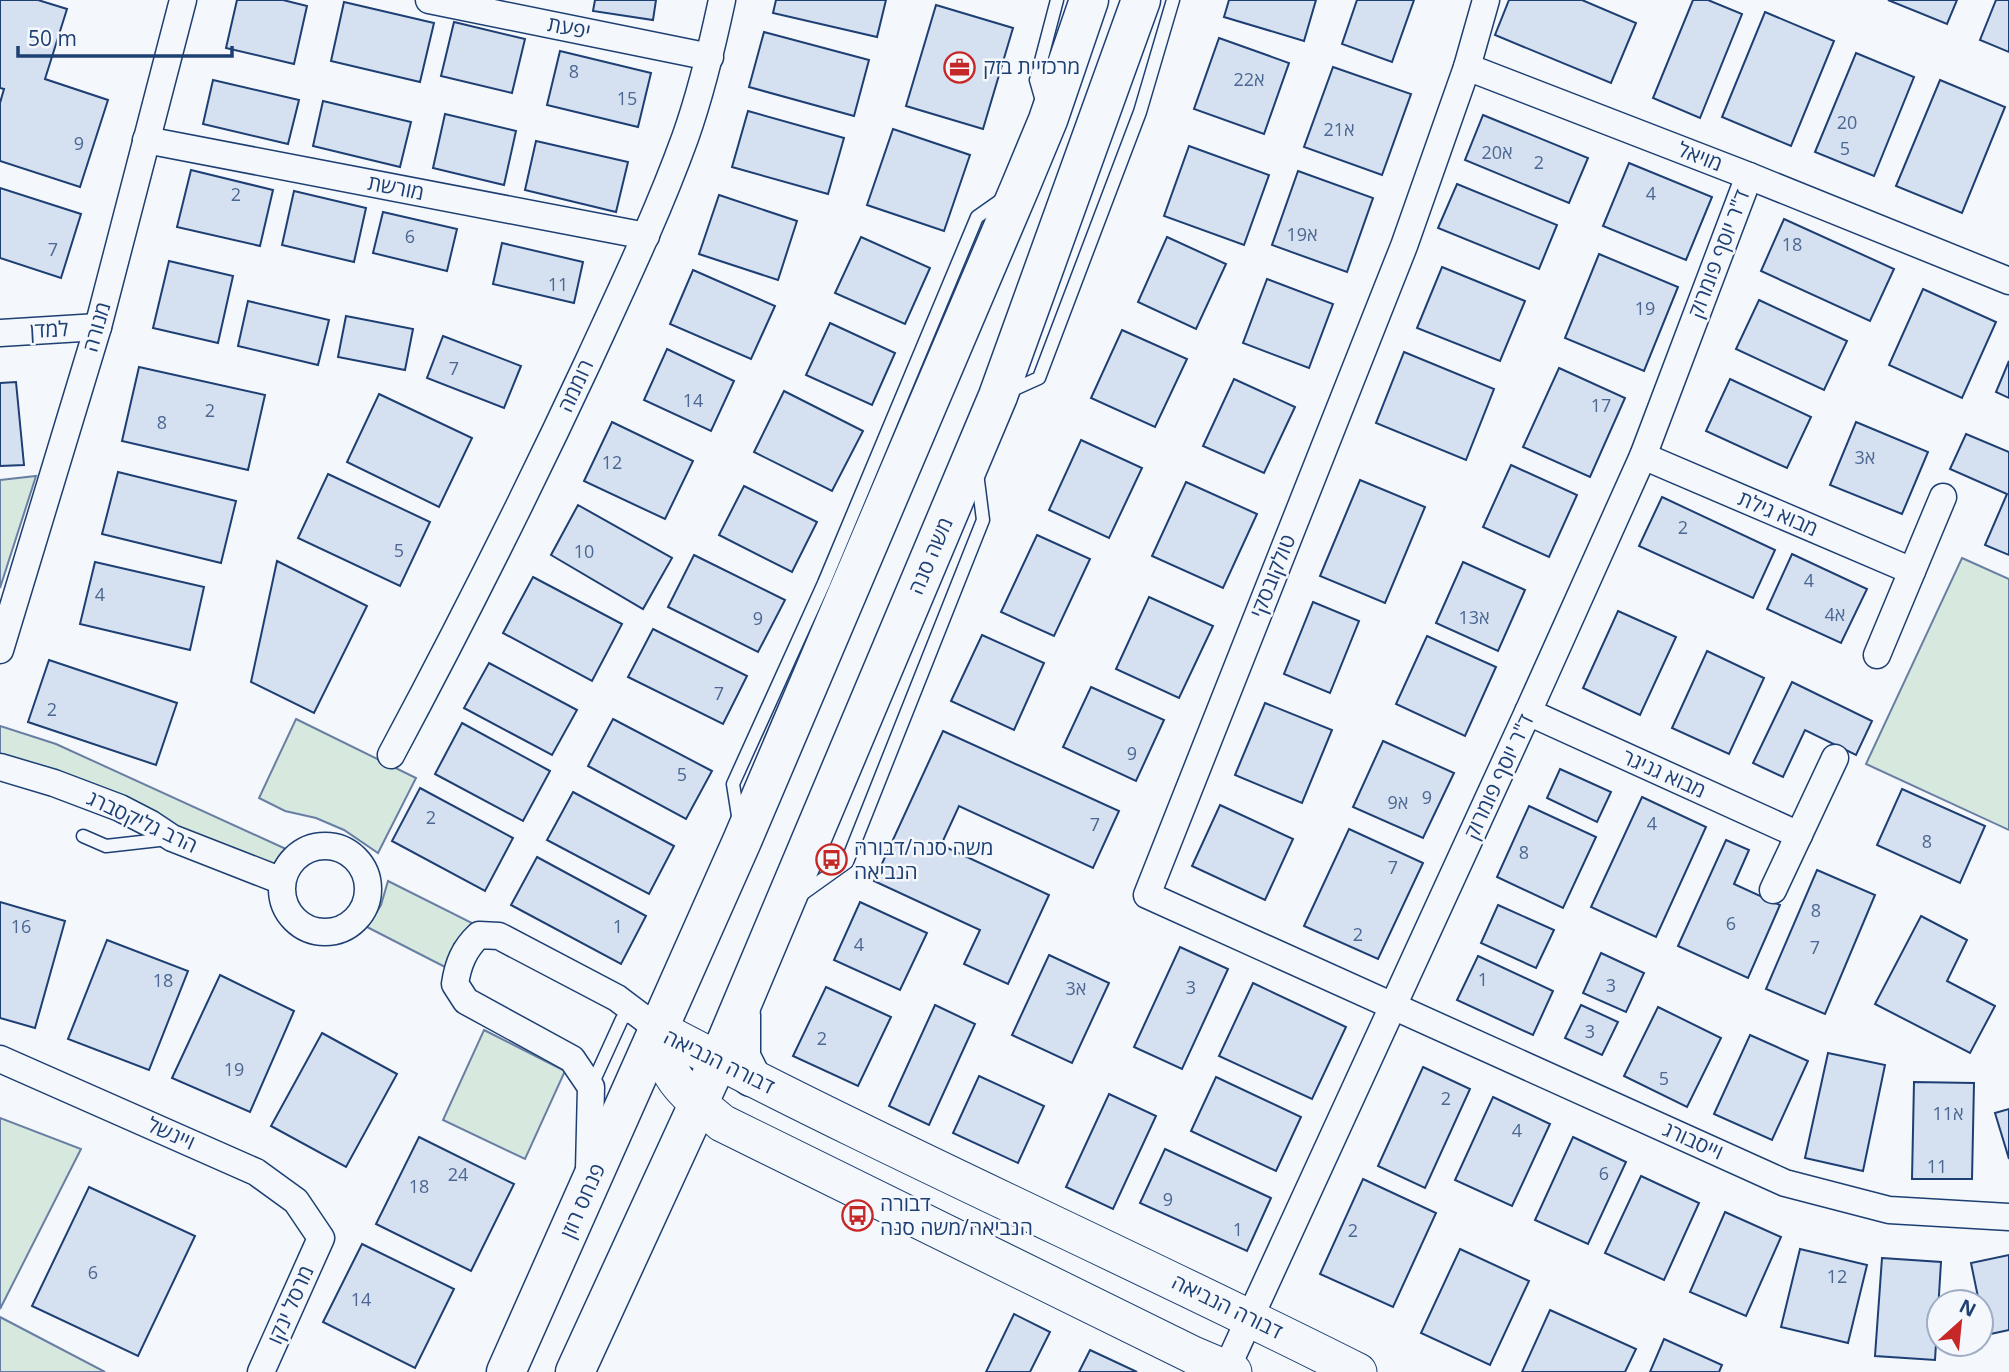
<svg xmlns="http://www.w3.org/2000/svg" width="2009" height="1372" font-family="'Open Sans',Heebo,sans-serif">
	<rect width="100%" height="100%" fill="#f4f7fb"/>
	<!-- green -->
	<g fill="#d7e8df" stroke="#687fa3" stroke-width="2">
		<polygon points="36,476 0,588 0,480"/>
		<polygon points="1962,558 2009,579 2009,830 1866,764"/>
		<polygon points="296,719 416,778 378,853 344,830 316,818 285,811 259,798"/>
		<polygon points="0,726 56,744 286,849 273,869 0,756"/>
		<polygon points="388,881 472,923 454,944 447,968 367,927 381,905"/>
		<polygon points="484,1030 565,1071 525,1159 443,1120"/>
		<polygon points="0,1118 81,1149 0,1309"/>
		<polygon points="0,1317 105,1372 0,1372"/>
	</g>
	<!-- building -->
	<g fill="#d5e0f0" stroke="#1d3f73" stroke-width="2">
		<polygon points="0,0 38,0 67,9 45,79 108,100 80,187 0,161 0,103 4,89 0,88"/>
		<polygon points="237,0 283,0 307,6 294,64 226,48"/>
		<polygon points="595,0 656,0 653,20 593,11"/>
		<polygon points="776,0 886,0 877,37 773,13"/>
		<polygon points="1229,0 1316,0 1304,41 1224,17"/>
		<polygon points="1357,0 1414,0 1392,62 1342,44"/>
		<polygon points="1509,0 1582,0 1636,23 1611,83 1495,35"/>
		<polygon points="1693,0 1708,0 1742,14 1700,118 1653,98"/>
		<polygon points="1888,0 1957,0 1947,24"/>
		<polygon points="1996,0 2009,0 2009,52 1980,40"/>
		<polygon points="344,2 434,23 420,82 331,61"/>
		<polygon points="936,5 1013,28 983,129 906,106"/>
		<polygon points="1765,12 1834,41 1791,146 1722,117"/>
		<polygon points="454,22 525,39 512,93 441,76"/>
		<polygon points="764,32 869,60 854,116 749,87"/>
		<polygon points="1219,38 1289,63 1264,134 1194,109"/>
		<polygon points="560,51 651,73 638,127 547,105"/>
		<polygon points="1856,53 1914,77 1874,176 1815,152"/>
		<polygon points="1333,67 1411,94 1382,175 1304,147"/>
		<polygon points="213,80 299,100 288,144 203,124"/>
		<polygon points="1940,80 2005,107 1962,213 1896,186"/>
		<polygon points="323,101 411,122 400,167 313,146"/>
		<polygon points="748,111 844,138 828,194 732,167"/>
		<polygon points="445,114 516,131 504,185 433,168"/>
		<polygon points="1483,115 1588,158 1569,203 1465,160"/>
		<polygon points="893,129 970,155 944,231 867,205"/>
		<polygon points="536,141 628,162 616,212 525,190"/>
		<polygon points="1189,146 1269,175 1244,245 1164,216"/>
		<polygon points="1629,163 1712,197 1686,260 1603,226"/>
		<polygon points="191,170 273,190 260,246 177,227"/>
		<polygon points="1298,171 1373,198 1347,272 1272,245"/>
		<polygon points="1457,184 1557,225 1539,269 1438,228"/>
		<polygon points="0,188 81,214 61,278 0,258"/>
		<polygon points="294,191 366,208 354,262 282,245"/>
		<polygon points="719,195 797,221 778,280 699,254"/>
		<polygon points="383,212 457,229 447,271 373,253"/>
		<polygon points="1784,219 1894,269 1870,321 1761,271"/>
		<polygon points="861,237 930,268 905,324 835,293"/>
		<polygon points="1167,237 1226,264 1196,329 1138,302"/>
		<polygon points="502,243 583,262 574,303 493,284"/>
		<polygon points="1599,254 1678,287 1644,371 1565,338"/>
		<polygon points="169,261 233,276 218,343 153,328"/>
		<polygon points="1442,267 1525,301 1500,361 1417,328"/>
		<polygon points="693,270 775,306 751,359 670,324"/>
		<polygon points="1267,279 1333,304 1309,368 1243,343"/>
		<polygon points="1923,289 1996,322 1962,398 1889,365"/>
		<polygon points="1759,300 1847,341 1824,390 1736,349"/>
		<polygon points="248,301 329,320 318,365 238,346"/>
		<polygon points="346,316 413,329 405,370 338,357"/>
		<polygon points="830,323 895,353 872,405 806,375"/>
		<polygon points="1122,330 1187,359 1155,427 1091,398"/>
		<polygon points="443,336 521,366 504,408 427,378"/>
		<polygon points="667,349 734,381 711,431 644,400"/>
		<polygon points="1404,352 1494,389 1466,460 1376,423"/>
		<polygon points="2009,361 2009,398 1996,392"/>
		<polygon points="139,367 265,395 248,470 122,441"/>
		<polygon points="1559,368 1625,398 1590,477 1523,447"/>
		<polygon points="1234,379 1295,407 1264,473 1203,446"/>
		<polygon points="1730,379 1811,417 1787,468 1706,431"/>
		<polygon points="16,382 24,465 0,466 0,383"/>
		<polygon points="784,391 863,431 832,491 754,452"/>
		<polygon points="379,394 472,438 439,507 347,462"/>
		<polygon points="612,422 693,461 665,519 584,481"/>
		<polygon points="1856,422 1928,452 1902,514 1830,485"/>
		<polygon points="1966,434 2009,452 2009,555 1985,545 2007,494 1950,469"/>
		<polygon points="1081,440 1142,468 1109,538 1049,510"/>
		<polygon points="1511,465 1577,495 1549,557 1483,527"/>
		<polygon points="118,472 236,501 221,563 102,534"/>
		<polygon points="328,474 430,522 400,586 298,538"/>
		<polygon points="1360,480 1425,507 1385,603 1320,576"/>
		<polygon points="1186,482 1257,514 1223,588 1152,556"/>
		<polygon points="744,486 817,522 792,572 719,535"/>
		<polygon points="1662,497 1775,550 1753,598 1639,546"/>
		<polygon points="578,505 672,558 643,609 551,555"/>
		<polygon points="1037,535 1090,559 1054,636 1001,612"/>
		<polygon points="1792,554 1867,589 1841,643 1767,609"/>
		<polygon points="694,555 785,600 758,652 668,607"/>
		<polygon points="277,561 367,606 314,713 251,682"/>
		<polygon points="95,562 204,587 190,650 80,624"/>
		<polygon points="1463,562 1525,590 1498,651 1436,623"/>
		<polygon points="533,577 622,624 592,681 503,633"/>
		<polygon points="1149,597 1213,626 1179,698 1116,669"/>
		<polygon points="1313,602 1359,621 1330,693 1284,674"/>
		<polygon points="1618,611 1676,637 1640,715 1583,688"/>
		<polygon points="653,629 747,676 723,724 628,677"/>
		<polygon points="982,635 1044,663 1014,730 951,701"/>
		<polygon points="1427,636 1496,667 1465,736 1396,704"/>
		<polygon points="1707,651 1764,678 1729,754 1672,728"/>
		<polygon points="49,660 177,703 156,765 28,722"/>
		<polygon points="489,663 577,710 552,755 464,708"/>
		<polygon points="1792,682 1872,721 1856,755 1805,730 1783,777 1753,763"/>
		<polygon points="1091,687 1164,720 1136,781 1063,747"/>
		<polygon points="1265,703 1332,730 1302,803 1235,775"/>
		<polygon points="613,719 712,771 686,819 588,766"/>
		<polygon points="462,723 550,771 523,821 435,774"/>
		<polygon points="943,731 1119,811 1093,868 959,806 941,845 1049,895 1008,984 964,964 980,930 874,881"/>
		<polygon points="1383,741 1454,773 1423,838 1353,807"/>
		<polygon points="1560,769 1611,792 1597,822 1547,798"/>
		<polygon points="420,788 513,838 485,891 392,841"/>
		<polygon points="1902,789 1985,826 1960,883 1877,845"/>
		<polygon points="573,792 674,846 649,894 547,840"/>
		<polygon points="1642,797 1706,827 1656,937 1591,907"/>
		<polygon points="1220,805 1293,839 1265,900 1192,866"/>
		<polygon points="1529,806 1596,837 1563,908 1497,877"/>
		<polygon points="1349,829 1423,863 1378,959 1304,926"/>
		<polygon points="1726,840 1749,850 1734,884 1780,905 1748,978 1678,946"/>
		<polygon points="537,857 646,916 621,964 511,905"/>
		<polygon points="1817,870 1875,895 1825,1014 1766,989"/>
		<polygon points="0,902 65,921 35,1028 0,1018"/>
		<polygon points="860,902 927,933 900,990 834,960"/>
		<polygon points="1498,905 1554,930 1536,968 1481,943"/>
		<polygon points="1921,916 1967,940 1947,981 1995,1006 1970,1053 1875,1004"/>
		<polygon points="107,940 188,971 149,1070 68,1039"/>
		<polygon points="1180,947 1228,969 1182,1069 1134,1047"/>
		<polygon points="1601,953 1644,973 1626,1012 1583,993"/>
		<polygon points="1049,955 1109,983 1072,1063 1012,1035"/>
		<polygon points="1478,956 1553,991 1533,1035 1457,1000"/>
		<polygon points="220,975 294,1011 250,1112 172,1078"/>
		<polygon points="1253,983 1346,1027 1312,1099 1219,1056"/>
		<polygon points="826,987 891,1017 858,1086 793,1056"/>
		<polygon points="935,1005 975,1024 929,1125 889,1106"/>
		<polygon points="1581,1005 1618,1022 1602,1055 1565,1038"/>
		<polygon points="1658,1007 1721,1038 1687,1107 1624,1076"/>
		<polygon points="322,1033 397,1074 346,1167 271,1126"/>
		<polygon points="1750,1035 1808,1061 1772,1140 1714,1114"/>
		<polygon points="1828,1053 1885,1065 1863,1171 1805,1158"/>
		<polygon points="1423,1067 1470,1089 1425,1188 1378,1166"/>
		<polygon points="979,1076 1044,1106 1018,1163 953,1133"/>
		<polygon points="1216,1077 1301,1117 1276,1171 1191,1131"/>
		<polygon points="1914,1082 1974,1083 1972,1179 1912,1179"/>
		<polygon points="1109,1094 1156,1116 1113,1209 1066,1187"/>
		<polygon points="1493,1097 1550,1124 1512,1206 1455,1180"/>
		<polygon points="2009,1109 2009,1159 1995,1113"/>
		<polygon points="419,1137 514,1184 471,1271 376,1224"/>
		<polygon points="1573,1137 1626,1162 1588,1244 1535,1220"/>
		<polygon points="1165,1149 1271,1198 1247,1251 1140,1203"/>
		<polygon points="1641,1176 1699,1203 1664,1280 1605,1253"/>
		<polygon points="1363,1179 1436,1213 1393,1307 1320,1274"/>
		<polygon points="89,1187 195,1236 138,1356 32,1306"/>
		<polygon points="1725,1212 1781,1237 1746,1316 1690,1292"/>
		<polygon points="362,1244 454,1289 415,1368 323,1322"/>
		<polygon points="1460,1249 1529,1281 1490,1365 1421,1333"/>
		<polygon points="1800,1249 1867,1265 1848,1343 1781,1327"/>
		<polygon points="2009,1255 2009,1330 1986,1335 1981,1302 1979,1302 1971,1263"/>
		<polygon points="1882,1258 1941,1262 1935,1360 1875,1356"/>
		<polygon points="1550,1310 1636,1349 1625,1372 1522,1372"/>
		<polygon points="1014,1314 1050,1332 1030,1372 986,1372"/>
		<polygon points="1664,1339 1722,1365 1719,1372 1650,1372"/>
		<polygon points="1090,1350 1137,1372 1079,1372"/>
	</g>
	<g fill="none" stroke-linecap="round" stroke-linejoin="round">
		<defs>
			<g id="lane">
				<polyline points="1042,101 1036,80 1057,0"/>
				<polyline points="1008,392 1039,378 1140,112 1173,0"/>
				<polyline points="739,822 733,784 824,583 977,217 1004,198"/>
				<polyline points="83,836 106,846 168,839"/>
				<polyline points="798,897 847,862 983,520 977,473"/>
				<polyline points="591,1087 622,1019 635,1012"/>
			</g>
			<g id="street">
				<polyline points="429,0 710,57"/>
				<polyline points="1486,0 1467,67 1404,246 1147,895 1785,1183 1889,1210 2009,1217"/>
				<polyline points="1467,67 1749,176 2009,281"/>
				<polyline points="146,140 646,236"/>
				<polyline points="0,333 98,327"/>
				<polyline points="1643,456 1912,571"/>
				<polyline points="0,650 98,327 183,0"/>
				<polyline points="1877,655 1943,497"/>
				<polyline points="1528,712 1799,835"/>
				<path d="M391 755C460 626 526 495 588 362 622 288 657 215 685 138 701 93 712 47 722 0"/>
				<polyline points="0,767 54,783 120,808 151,824 172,838 282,881"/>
				<circle cx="325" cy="889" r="43"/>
				<polyline points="1773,890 1835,758"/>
				<polyline points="0,1059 256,1172 296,1201 321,1238 261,1372"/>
				<path d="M589 1170 591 1087 572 1059 466 1001 455 984C458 964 464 949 479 935L499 936 617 998 658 1029"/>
				<polyline points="1225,1372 1528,712 1643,456 1749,176"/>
			</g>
			<g id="secondary">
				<path d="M658 1029C887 1150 1126 1255 1358 1372"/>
				<path d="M658 1029C664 1079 686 1093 722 1123L1193 1355 1233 1372"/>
			</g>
			<g id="primary">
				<polyline points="741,1015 741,1057 751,1077"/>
				<polyline points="506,1372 742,841 1021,185 1048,120 1089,0"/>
				<polyline points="575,1372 718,1061 998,396 1141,0"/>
			</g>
		</defs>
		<!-- lane casing -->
		<use href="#lane" stroke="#1d3f73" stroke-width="15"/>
		<!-- street casing -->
		<use href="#street" stroke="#1d3f73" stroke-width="29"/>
		<!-- secondary casing -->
		<use href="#secondary" stroke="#1d3f73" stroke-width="39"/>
		<!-- primary casing -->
		<use href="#primary" stroke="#1d3f73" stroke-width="41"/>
		<!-- lane -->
		<use href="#lane" stroke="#f4f7fb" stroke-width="12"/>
		<!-- street -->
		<use href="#street" stroke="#f4f7fb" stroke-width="26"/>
		<!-- secondary -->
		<use href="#secondary" stroke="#f4f7fb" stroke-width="37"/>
		<!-- primary -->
		<use href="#primary" stroke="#f4f7fb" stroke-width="38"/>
	</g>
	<!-- icons -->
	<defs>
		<symbol id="office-ring" viewBox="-11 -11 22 22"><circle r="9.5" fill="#f4f7fb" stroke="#c62828" stroke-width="1.5"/><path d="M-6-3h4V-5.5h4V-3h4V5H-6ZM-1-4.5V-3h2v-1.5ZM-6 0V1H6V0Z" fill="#c62828"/></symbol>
		<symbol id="bus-ring" viewBox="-11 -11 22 22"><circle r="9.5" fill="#f4f7fb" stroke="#c62828" stroke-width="1.5"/><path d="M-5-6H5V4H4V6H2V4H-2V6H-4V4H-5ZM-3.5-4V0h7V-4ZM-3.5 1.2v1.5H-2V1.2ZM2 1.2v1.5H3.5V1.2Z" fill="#c62828"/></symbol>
	</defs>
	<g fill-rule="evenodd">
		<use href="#office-ring" x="942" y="50" width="35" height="35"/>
		<use href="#bus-ring" x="814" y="842" width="35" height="35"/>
		<use href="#bus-ring" x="840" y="1198" width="35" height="35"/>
	</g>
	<g text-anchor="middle" stroke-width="5" stroke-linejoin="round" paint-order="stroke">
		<!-- number labels -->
		<g font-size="18" fill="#4b6792">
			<text x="574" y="78">8</text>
			<text x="1249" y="86">22א</text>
			<text x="627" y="105">15</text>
			<text x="1847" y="129">20</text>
			<text x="1339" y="136">21א</text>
			<text x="79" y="150">9</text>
			<text x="1845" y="155">5</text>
			<text x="1497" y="159">20א</text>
			<text x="1539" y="169">2</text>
			<text x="1651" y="200">4</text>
			<text x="236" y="201">2</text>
			<text x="1302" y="241">19א</text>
			<text x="410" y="243">6</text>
			<text x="1792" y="251">18</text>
			<text x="53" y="256">7</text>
			<text x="558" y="291">11</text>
			<text x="1645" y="315">19</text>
			<text x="454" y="375">7</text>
			<text x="693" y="407">14</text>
			<text x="1601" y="412">17</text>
			<text x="210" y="417">2</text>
			<text x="162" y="429">8</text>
			<text x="1865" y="464">3א</text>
			<text x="612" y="469">12</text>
			<text x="1683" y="534">2</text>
			<text x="399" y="557">5</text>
			<text x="584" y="558">10</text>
			<text x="1809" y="587">4</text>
			<text x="100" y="601">4</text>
			<text x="1835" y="621">4א</text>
			<text x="1474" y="624">13א</text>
			<text x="758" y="625">9</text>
			<text x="719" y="700">7</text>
			<text x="52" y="716">2</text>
			<text x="1132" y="760">9</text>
			<text x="682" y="781">5</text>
			<text x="1427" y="804">9</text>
			<text x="1398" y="809">9א</text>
			<text x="431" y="824">2</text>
			<text x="1652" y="830">4</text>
			<text x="1095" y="831">7</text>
			<text x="1927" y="848">8</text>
			<text x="1524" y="859">8</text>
			<text x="1393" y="874">7</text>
			<text x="1816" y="917">8</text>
			<text x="1731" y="930">6</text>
			<text x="21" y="933">16</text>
			<text x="618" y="933">1</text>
			<text x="1358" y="941">2</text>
			<text x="859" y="951">4</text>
			<text x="1815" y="954">7</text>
			<text x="1483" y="986">1</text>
			<text x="163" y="987">18</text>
			<text x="1611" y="992">3</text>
			<text x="1191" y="994">3</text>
			<text x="1076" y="995">3א</text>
			<text x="1590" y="1038">3</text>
			<text x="822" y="1045">2</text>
			<text x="234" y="1076">19</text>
			<text x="1664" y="1085">5</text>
			<text x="1446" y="1105">2</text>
			<text x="1948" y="1120">11א</text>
			<text x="1517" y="1137">4</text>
			<text x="1937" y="1173">11</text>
			<text x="1604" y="1180">6</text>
			<text x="458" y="1181">24</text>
			<text x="419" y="1193">18</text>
			<text x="1168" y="1206">9</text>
			<text x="1238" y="1236">1</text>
			<text x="1353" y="1237">2</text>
			<text x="93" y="1279">6</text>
			<text x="1837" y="1283">12</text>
			<text x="361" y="1306">14</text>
		</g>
		<!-- street labels -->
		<g font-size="21" fill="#1d3f73" stroke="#f4f7fb">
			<text transform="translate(569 28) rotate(11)" y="7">יפעת</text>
			<text transform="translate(1700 157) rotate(21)" y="7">מויאל</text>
			<text transform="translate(396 188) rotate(11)" y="7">מורשת</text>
			<text transform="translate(1719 254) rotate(-69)" y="7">ד"ר יוסף פומרוק</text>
			<text transform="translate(97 327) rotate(-74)" y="7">מנורה</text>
			<text transform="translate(49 330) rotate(-3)" y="7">למדן</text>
			<text transform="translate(576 386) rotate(-65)" y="7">רוממה</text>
			<text transform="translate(1778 514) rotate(23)" y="7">מבוא גילת</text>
			<text transform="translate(931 556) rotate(-67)" y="7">משה סנה</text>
			<text transform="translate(1273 576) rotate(-68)" y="7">טולקובסקי</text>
			<text transform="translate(1664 774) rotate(24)" y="7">מבוא גניגר</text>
			<text transform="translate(1499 777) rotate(-65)" y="7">ד"ר יוסף פומרוק</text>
			<text transform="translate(142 822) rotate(25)" y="7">הרב גליקסברג</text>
			<text transform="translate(719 1062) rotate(26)" y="7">דבורה הנביאה</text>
			<text transform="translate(171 1134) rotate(24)" y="7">ויינשל</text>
			<text transform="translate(1693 1141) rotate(24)" y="7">וייסבורג</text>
			<text transform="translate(583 1201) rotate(-66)" y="7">פנחס רוזן</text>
			<text transform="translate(291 1305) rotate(-66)" y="7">מרסל ינקו</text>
			<text transform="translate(1227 1307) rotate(26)" y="7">דבורה הנביאה</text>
		</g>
		<!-- poi labels -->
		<g font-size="21" fill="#1d3f73" stroke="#f4f7fb" text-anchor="start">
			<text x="983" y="74">מרכזיית בזק</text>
			<text x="854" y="855">משה סנה/דבורה<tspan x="854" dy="24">הנביאה</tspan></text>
			<text x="880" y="1211">דבורה<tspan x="880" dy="24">הנביאה/משה סנה</tspan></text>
		</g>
	</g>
	<!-- north arrow -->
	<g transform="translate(1960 1323) rotate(27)"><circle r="33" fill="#f4f7fb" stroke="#9eadc5" stroke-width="2"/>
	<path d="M0-5L12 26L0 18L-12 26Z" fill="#c62828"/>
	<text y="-10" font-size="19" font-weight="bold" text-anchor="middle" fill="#1d3f73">N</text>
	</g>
	<!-- scale -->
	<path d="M18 46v10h214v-10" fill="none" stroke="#1d3f73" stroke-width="3.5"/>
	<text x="28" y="46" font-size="21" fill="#1d3f73" stroke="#f4f7fb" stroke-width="5" paint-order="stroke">50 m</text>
</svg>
